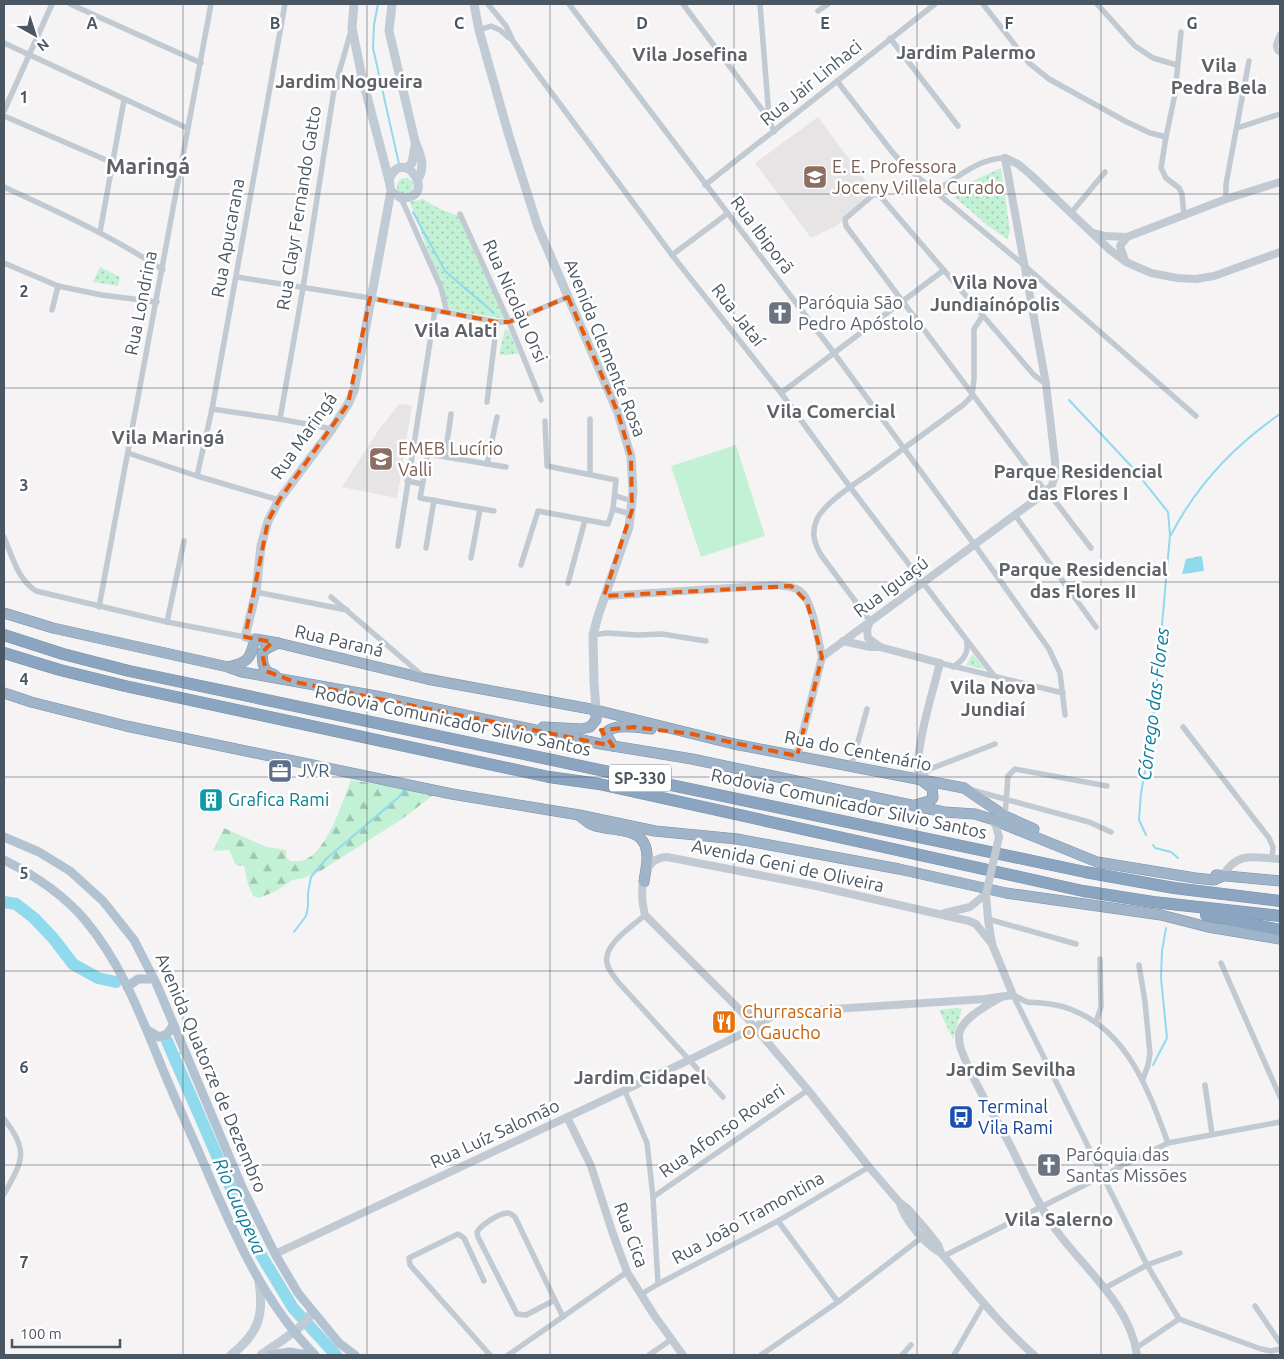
<svg xmlns="http://www.w3.org/2000/svg" width="1284" height="1359" font-family="Ubuntu,sans-serif">
	<defs>
		<pattern id="forest-firs" width="22" height="20" patternUnits="userSpaceOnUse" patternTransform="scale(1.25)"><rect width="22" height="20" fill="#c3f1d5"/><path d="M5 1l3.5 6h-7zM16 11l3.5 6h-7z" fill="#a0c6b0"/></pattern>
		<pattern id="park-dots" width="8" height="8" patternUnits="userSpaceOnUse" patternTransform="scale(1.25)"><rect width="8" height="8" fill="#c3f1d5"/><path d="M2 2h.1M6 6h.1" fill="none" stroke="#a0c6b0" stroke-width="1.8" stroke-linecap="round"/></pattern>
		<pattern id="water-ripples" width="26" height="14" patternUnits="userSpaceOnUse" patternTransform="scale(1.25)"><rect width="26" height="14" fill="#90daee"/><path d="M2 4q2-2 4 0t4 0M15 11q2-2 4 0t4 0" fill="none" stroke="#78b4c4"/></pattern>
	</defs>
	<rect width="100%" height="100%" fill="#f5f3f3"/>
	<!-- education -->
	<g fill="#e6e4e5">
		<polygon points="818,117 874,192 836,226 811,238 755,163"/>
		<polygon points="399,404 412,405 397,498 342,487 378,431"/>
	</g>
	<!-- grass -->
	<polygon fill="#c3f1d5" points="736,445 765,536 701,557 671,466"/>
	<!-- forest -->
	<path fill="url(#forest-firs)" d="M351 780 435 794 399 821 322 870 303 878 292 880 276 891 259 898 253 896 248 884 244 866 236 865 229 850 213 851 224 828 266 847 286 850V857L290 861C293 861 298 861 301 861 327 855 342 802 351 780Z"/>
	<!-- park -->
	<g fill="url(#park-dots)">
		<polygon points="1001,168 1010,231 1007,239 988,226 949,192"/>
		<circle cx="405" cy="186" r="8"/>
		<polygon points="423,199 440,209 458,216 505,319 450,310 410,202"/>
		<polygon points="100,267 120,277 118,286 93,282"/>
		<polygon points="505,329 509,331 519,354 499,355"/>
		<polygon points="973,654 985,669 966,665"/>
		<polygon points="956,1008 962,1009 953,1039 939,1010"/>
	</g>
	<!-- water -->
	<polygon fill="url(#water-ripples)" points="1202,556 1204,571 1182,574 1186,559"/>
	<g fill="none" stroke-linecap="round" stroke-linejoin="round">
		<!-- stream -->
		<g stroke="#90daee" stroke-width="2">
			<polyline points="378,4 374,25 373,48 399,164"/>
			<polyline points="413,212 445,271 494,313"/>
			<polyline points="1069,400 1133,468 1168,512 1170,535 1161,636 1152,735 1141,793 1139,820 1146,835"/>
			<path d="M1171 535C1196 486 1235 445 1280 414"/>
			<polyline points="1153,845 1155,848 1171,852 1178,858"/>
			<polyline points="294,932 306,916 308,907 308,893 311,877 326,859 399,797 406,787"/>
			<polyline points="175,1059 180,1053"/>
			<polyline points="1153,1065 1167,1038 1161,978 1162,951 1166,928"/>
		</g>
		<!-- river -->
		<g stroke="#90daee" stroke-width="12">
			<polyline points="4,902 16,904 34,918 53,938 73,964 98,978 116,982"/>
			<polyline points="167,1041 258,1250 293,1308 336,1355"/>
		</g>
		<defs>
			<g id="trunk">
				<polyline points="4,613 53,628 228,667 242,672 376,696 601,744 692,759 944,812 975,814 991,819 1097,862 1195,878 1214,880 1223,876"/>
				<path d="M228 667C249 662 250 659 255 639L278 643 427 679 596 710 734 744 964 788 1005 816 1034 829"/>
				<polyline points="275,675 266,671 263,664 262,653 266,649 278,643"/>
				<polyline points="4,693 31,702 126,726 452,794 579,815 655,831 737,839 899,869 1006,893 1161,915 1208,927 1280,939"/>
				<polyline points="543,727 581,729 590,727 596,720 596,710"/>
				<path d="M613 746 606 734C611 722 640 728 651 729"/>
				<polyline points="915,805 929,801 933,798 932,788 921,780"/>
				<path d="M580 816C584 819 588 824 593 825 615 833 648 825 647 858 647 866 645 874 644 882"/>
				<polyline points="1216,875 1280,881"/>
			</g>
			<g id="motorway">
				<polyline points="4,635 63,654 129,671 1085,872 1174,888 1280,901"/>
				<polyline points="4,653 60,670 125,686 549,777 599,784 1083,891 1153,902 1280,916"/>
				<polyline points="1206,915 1280,930"/>
			</g>
		</defs>
		<!-- trunk casing -->
		<use href="#trunk" stroke="#7690ad" stroke-width="11"/>
		<!-- motorway casing -->
		<use href="#motorway" stroke="#7690ad" stroke-width="12"/>
		<!-- minor -->
		<g stroke="#c1cad2" stroke-width="5.5">
			<polyline points="70,4 201,63"/>
			<polyline points="488,4 506,26 513,41 672,255 781,393 850,487 995,677"/>
			<polyline points="569,4 834,353 974,544 1049,649 1060,673 1065,715"/>
			<polyline points="683,4 769,119 774,132"/>
			<polyline points="760,4 769,117"/>
			<polyline points="983,4 1029,63 1049,79 1125,121 1150,133 1166,137"/>
			<polyline points="1097,4 1135,46 1153,58 1177,65"/>
			<polyline points="818,11 828,4"/>
			<polyline points="479,30 491,26 500,30 509,38"/>
			<polyline points="1181,32 1175,94 1166,137 1161,168 1166,178 1179,188 1182,194 1184,216"/>
			<path d="M1280 34C1277 41 1272 48 1280 53"/>
			<polyline points="890,38 958,126"/>
			<polyline points="4,43 187,128"/>
			<polyline points="837,81 893,153 907,168 1025,266 1196,416"/>
			<polyline points="336,88 347,79 362,77"/>
			<polyline points="4,111 52,4"/>
			<polyline points="4,116 113,163"/>
			<polyline points="1237,128 1280,114"/>
			<polyline points="705,185 935,4"/>
			<path d="M4 187C58 212 112 236 163 270"/>
			<path d="M936 191C957 178 979 158 1005 158"/>
			<polyline points="401,198 441,288 447,312"/>
			<polyline points="1226,199 1226,184 1249,61"/>
			<polyline points="1071,213 1105,172"/>
			<polyline points="460,214 509,322 541,400"/>
			<polyline points="100,232 124,100"/>
			<polyline points="672,255 727,214"/>
			<polyline points="4,263 58,286 102,295 157,302"/>
			<polyline points="237,277 370,298 497,322 509,322 568,297"/>
			<polyline points="52,310 58,286"/>
			<polyline points="1046,384 1034,375 881,197 875,194 872,196 845,219 846,226 1046,492 1058,505 1091,548"/>
			<polyline points="781,393 944,270"/>
			<polyline points="487,402 497,322"/>
			<polyline points="212,409 280,419 332,429"/>
			<polyline points="280,419 303,288 334,90 351,31"/>
			<polyline points="128,453 197,476 279,500"/>
			<polyline points="445,456 451,414"/>
			<polyline points="487,464 497,417"/>
			<polyline points="410,467 424,470"/>
			<polyline points="590,474 590,419"/>
			<polyline points="197,476 212,409 285,4"/>
			<polyline points="407,481 422,484"/>
			<polyline points="616,496 632,501"/>
			<polyline points="613,509 631,514"/>
			<polyline points="494,511 420,498 428,454 506,467"/>
			<polyline points="1015,515 1096,627"/>
			<path d="M4 537C12 556 18 580 36 591L167 622 245 637"/>
			<polyline points="398,546 435,310"/>
			<polyline points="426,548 434,500"/>
			<polyline points="471,558 480,509"/>
			<polyline points="521,565 538,511 608,524 613,509 616,480 547,466 545,421"/>
			<polyline points="568,583 585,520"/>
			<polyline points="256,592 347,610"/>
			<polyline points="331,597 423,676"/>
			<polyline points="99,607 211,4"/>
			<path d="M870 621 821 555C814 543 811 532 817 519 826 501 857 483 873 471 903 449 933 427 963 405L972 396 974 379V329L983 315"/>
			<polyline points="167,622 184,541"/>
			<polyline points="593,635 607,633 638,635 662,634 706,641"/>
			<polyline points="940,663 1063,693"/>
			<path d="M953 667C963 660 968 655 967 643"/>
			<polyline points="1183,727 1269,838 1273,847 1272,858"/>
			<polyline points="851,767 867,709"/>
			<polyline points="919,778 930,769 995,744"/>
			<polyline points="972,790 1089,822 1111,832"/>
			<polyline points="1005,816 1008,776 1015,769 1107,786"/>
			<path d="M645 915C633 926 603 944 607 963 608 970 614 977 619 983L723 1097"/>
			<polyline points="988,919 1076,944"/>
			<polyline points="1221,963 1280,1097"/>
			<polyline points="1139,965 1145,1002 1150,1054 1148,1065 1143,1079"/>
			<polyline points="1013,995 1147,1265 1179,1319"/>
			<path d="M1013 995C1018 997 1022 1000 1027 1002 1032 1003 1037 1002 1042 1003 1055 1004 1067 1007 1079 1013 1130 1036 1150 1095 1168 1143"/>
			<polyline points="1096,1022 1101,1007 1100,959"/>
			<polyline points="1205,1085 1212,1134"/>
			<polyline points="624,1089 647,1143 653,1197 658,1284"/>
			<path d="M4 1119C30 1151 22 1162 4 1194"/>
			<polyline points="653,1197 808,1090"/>
			<polyline points="778,1221 838,1302"/>
			<polyline points="944,1256 1168,1143 1280,1122"/>
			<polyline points="484,1281 464,1238 458,1234 409,1258 410,1265 490,1355"/>
			<polyline points="1105,1288 1147,1265 1180,1253"/>
			<polyline points="640,1295 658,1284 778,1221 869,1167"/>
			<path d="M555 1300 526 1315 517 1314 478 1237 477 1232C481 1225 499 1213 508 1213 511 1213 512 1215 515 1217L563 1317"/>
			<polyline points="1255,1306 1280,1343"/>
			<polyline points="1179,1319 1261,1349 1271,1351 1280,1349"/>
			<polyline points="1136,1348 1179,1319"/>
			<polyline points="508,1355 627,1272"/>
			<polyline points="649,1355 672,1339"/>
			<polyline points="761,1355 838,1302 925,1235"/>
			<polyline points="902,1355 911,1345"/>
			<polyline points="954,1355 984,1303"/>
		</g>
		<!-- tertiary -->
		<g stroke="#c1cad2" stroke-width="8">
			<polyline points="1005,158 1018,164 1031,175 1110,250 1126,262 1151,273 1177,278 1196,279 1214,276 1280,252"/>
			<polyline points="1094,233 1105,236 1127,237 1226,199 1280,182"/>
			<polyline points="1125,260 1120,246 1127,237"/>
			<path d="M605 596 777 585C785 586 793 586 800 591 813 601 818 640 822 657"/>
			<polyline points="870,621 867,629 868,638 880,647"/>
			<path d="M843 641 870 647H880L940 663C933 691 913 754 919 778"/>
			<polyline points="797,756 822,657 1046,492 1052,485 1055,476 1055,461 1046,384 1005,158"/>
			<polyline points="991,819 996,826 999,837"/>
			<path d="M1223 876C1237 850 1256 858 1280 859"/>
			<polyline points="945,913 970,907 986,894"/>
			<path d="M992 944 976 924 969 921 816 886 667 857C639 858 640 896 645 915L741 1011 808 1090 869 1167 900 1203 907 1208 928 1232 938 1245 941 1253C971 1288 1000 1325 1034 1355"/>
			<path d="M1001 997C988 1005 962 1018 959 1034 959 1038 959 1045 961 1049 973 1082 993 1113 1009 1143 1024 1172 1037 1204 1056 1230 1085 1270 1130 1304 1137 1355"/>
			<polyline points="741,1011 757,1014 985,999 1013,995 992,944 988,919 986,894"/>
			<polyline points="567,1117 591,1166 613,1234 627,1272 654,1315 683,1355"/>
			<path d="M900 1203C904 1220 926 1245 941 1253"/>
			<polyline points="275,1254 689,1060 754,1028 769,1018 784,1011"/>
		</g>
		<!-- secondary -->
		<g stroke="#c1cbd6" stroke-width="9">
			<polyline points="354,4 352,28 362,77 389,180"/>
			<path d="M392 4 389 31 415 141C420 154 426 166 418 179"/>
			<polyline points="474,4 479,30 509,136 538,227 618,413 631,457 633,492 629,527 598,616 593,635 594,682 596,710"/>
			<polyline points="407,168 412,163 415,146"/>
			<path d="M255 639 245 637 256 592 261 546 268 521 279 500 332 429 348 404 354 391 391 191 389 180C403 143 440 199 401 198L391 191"/>
			<path d="M231 1355C259 1333 264 1316 259 1281"/>
			<path d="M261 1355C274 1345 308 1326 312 1311"/>
		</g>
		<!-- primary -->
		<g stroke="#b3c2d1" stroke-width="9">
			<polyline points="4,837 39,852 70,871 103,901 134,940 157,985 242,1187 275,1254 298,1293 339,1343 355,1355"/>
			<path d="M4 860C34 875 63 894 85 920 119 960 139 1011 159 1060 173 1095 189 1129 204 1164 233 1232 263 1302 315 1355"/>
			<polyline points="127,987 138,979 154,979"/>
			<polyline points="147,1030 159,1037 167,1034 173,1026"/>
			<polyline points="270,1355 290,1352 308,1355"/>
		</g>
		<!-- trunk -->
		<use href="#trunk" stroke="#9fb4c9" stroke-width="10"/>
		<!-- motorway -->
		<use href="#motorway" stroke="#8ba5c1" stroke-width="11"/>
		<!-- tertiary-bridge -->
		<polyline stroke="#c1cad2" stroke-width="8" points="986,894 999,837"/>
	</g>
	<!-- marked area -->
	<path fill="none" stroke="#e8590c" stroke-width="4" stroke-dasharray="10 6" stroke-linejoin="round" d="M568 297 618 413 631 457 632 510 604 596 791 586 807 602 822 657 797 756 692 734 634 727 601 730 613 746 295 682 266 671 262 653 272 642 245 637 268 521 279 500 348 404 370 298 497 322H509Z"/>
	<!-- grid -->
	<path fill="none" stroke="#4a5661" stroke-width="1" stroke-opacity="0.55" d="M183 4V1355M367 4V1355M550 4V1355M734 4V1355M917 4V1355M1101 4V1355M4 194H1280M4 388H1280M4 582H1280M4 777H1280M4 971H1280M4 1165H1280"/>
	<!-- icons -->
	<defs>
		<symbol id="school-square" viewBox="-11 -11 22 22"><rect x="-9" y="-9" width="18" height="18" rx="4" fill="#8d6e63" stroke="#fff"/><path d="M0-5L7-2L0 1L-7-2ZM-4 1L0 2.5L4 1V4Q0 6-4 4Z" fill="#fff"/></symbol>
		<symbol id="church-square" viewBox="-11 -11 22 22"><rect x="-9" y="-9" width="18" height="18" rx="4" fill="#6b7280" stroke="#fff"/><path d="M-1.2-6h2.4v3.5h3.3v2.4h-3.3V6h-2.4V-.1h-3.3v-2.4h3.3Z" fill="#fff"/></symbol>
		<symbol id="office-square" viewBox="-11 -11 22 22"><rect x="-9" y="-9" width="18" height="18" rx="4" fill="#5c6f8a" stroke="#fff"/><path d="M-6-3h4V-5.5h4V-3h4V5H-6ZM-1-4.5V-3h2v-1.5ZM-6 0V1H6V0Z" fill="#fff"/></symbol>
		<symbol id="building-square" viewBox="-11 -11 22 22"><rect x="-9" y="-9" width="18" height="18" rx="4" fill="#0f9aa8" stroke="#fff"/><path d="M-4-6H4V6H1V3H-1V6H-4ZM-2.5-4.3h1.7v1.8h-1.7ZM.8-4.3h1.7v1.8H.8ZM-2.5-1h1.7V.8h-1.7ZM.8-1h1.7V.8H.8Z" fill="#fff"/></symbol>
		<symbol id="restaurant-square" viewBox="-11 -11 22 22"><rect x="-9" y="-9" width="18" height="18" rx="4" fill="#e8710a" stroke="#fff"/><path d="M-5-6h1v4h1v-4h1v4h1v-4h1v5L-1.5 .5V6h-2V.5L-5-1ZM5-6V6H3V1.5H1.5Q1.5-4 5-6Z" fill="#fff"/></symbol>
		<symbol id="bus-square" viewBox="-11 -11 22 22"><rect x="-9" y="-9" width="18" height="18" rx="4" fill="#1a4fb4" stroke="#fff"/><path d="M-5-6H5V4H4V6H2V4H-2V6H-4V4H-5ZM-3.5-4V0h7V-4ZM-3.5 1.2v1.5H-2V1.2ZM2 1.2v1.5H3.5V1.2Z" fill="#fff"/></symbol>
	</defs>
	<g fill-rule="evenodd">
		<use href="#school-square" x="801" y="163" width="28" height="28"/>
		<use href="#church-square" x="766" y="299" width="28" height="28"/>
		<use href="#school-square" x="367" y="445" width="28" height="28"/>
		<use href="#office-square" x="266" y="757" width="28" height="28"/>
		<use href="#building-square" x="197" y="786" width="28" height="28"/>
		<use href="#restaurant-square" x="710" y="1008" width="28" height="28"/>
		<use href="#bus-square" x="947" y="1103" width="28" height="28"/>
		<use href="#church-square" x="1035" y="1151" width="28" height="28"/>
	</g>
	<g text-anchor="middle" stroke-width="5" stroke-linejoin="round" paint-order="stroke">
		<!-- shield labels -->
		<rect fill="#fff" stroke="#808990" stroke-width="1" x="609" y="764.5" width="62" height="27" rx="4"/>
		<g font-size="16" font-weight="bold" fill="#4a5661">
			<text x="640" y="784">SP-330</text>
		</g>
		<!-- street labels -->
		<g font-size="18" fill="#4a5661" stroke="#fff">
			<text transform="translate(811 83) rotate(-39)" y="6">Rua Jair Linhaci</text>
			<text transform="translate(299 208) rotate(-81)" y="6">Rua Clayr Fernando Gatto</text>
			<text transform="translate(762 235) rotate(53)" y="6">Rua Ibiporã</text>
			<text transform="translate(228 238) rotate(-80)" y="6">Rua Apucarana</text>
			<text transform="translate(515 301) rotate(66)" y="6">Rua Nicolau Orsi</text>
			<text transform="translate(141 303) rotate(-79)" y="6">Rua Londrina</text>
			<text transform="translate(738 315) rotate(52)" y="6">Rua Jataí</text>
			<text transform="translate(605 348) rotate(68)" y="6">Avenida Clemente Rosa</text>
			<text transform="translate(304 436) rotate(-55)" y="6">Rua Maringá</text>
			<text transform="translate(891 587) rotate(-37)" y="6">Rua Iguaçú</text>
			<text transform="translate(339 641) rotate(13)" y="6">Rua Paraná</text>
			<text transform="translate(453 721) rotate(12)" y="6">Rodovia Comunicador Silvio Santos</text>
			<text transform="translate(858 751) rotate(11)" y="6">Rua do Centenário</text>
			<text transform="translate(849 804) rotate(12)" y="6">Rodovia Comunicador Silvio Santos</text>
			<text transform="translate(788 866) rotate(12)" y="6">Avenida Geni de Oliveira</text>
			<text transform="translate(211 1073) rotate(67)" y="6">Avenida Quatorze de Dezembro</text>
			<text transform="translate(722 1131) rotate(-35)" y="6">Rua Afonso Roveri</text>
			<text transform="translate(495 1134) rotate(-25)" y="6">Rua Luíz Salomão</text>
			<text transform="translate(748 1218) rotate(-29)" y="6">Rua João Tramontina</text>
			<text transform="translate(631 1235) rotate(70)" y="6">Rua Cica</text>
		</g>
		<!-- education labels -->
		<g font-size="18" fill="#785e54" stroke="#fff" text-anchor="start">
			<text x="832" y="173">E. E. Professora<tspan x="832" dy="21">Joceny Villela Curado</tspan></text>
			<text x="398" y="455">EMEB Lucírio<tspan x="398" dy="21">Valli</tspan></text>
		</g>
		<!-- worship labels -->
		<g font-size="18" fill="#5b616d" stroke="#fff" text-anchor="start">
			<text x="798" y="309">Paróquia São<tspan x="798" dy="21">Pedro Apóstolo</tspan></text>
			<text x="1066" y="1161">Paróquia das<tspan x="1066" dy="21">Santas Missões</tspan></text>
		</g>
		<!-- service labels -->
		<g font-size="18" fill="#4e5e75" stroke="#fff" text-anchor="start">
			<text x="298" y="777">JVR</text>
		</g>
		<!-- culture labels -->
		<g font-size="18" fill="#0d838f" stroke="#fff" text-anchor="start">
			<text x="228" y="806">Grafica Rami</text>
		</g>
		<!-- food labels -->
		<g font-size="18" fill="#c56008" stroke="#fff" text-anchor="start">
			<text x="742" y="1018">Churrascaria<tspan x="742" dy="21">O Gaucho</tspan></text>
		</g>
		<!-- transit labels -->
		<g font-size="18" fill="#164399" stroke="#fff" text-anchor="start">
			<text x="978" y="1113">Terminal<tspan x="978" dy="21">Vila Rami</tspan></text>
		</g>
		<!-- neighbourhood labels -->
		<g font-size="19" font-weight="bold" fill="#5f6368" stroke="#fff">
			<text x="966" y="59">Jardim Palermo</text>
			<text x="690" y="61">Vila Josefina</text>
			<text x="1219" y="72">Vila<tspan x="1219" dy="22">Pedra Bela</tspan></text>
			<text x="349" y="88">Jardim Nogueira</text>
			<text x="995" y="289">Vila Nova<tspan x="995" dy="22">Jundiaínópolis</tspan></text>
			<text x="456" y="337">Vila Alati</text>
			<text x="831" y="418">Vila Comercial</text>
			<text x="168" y="444">Vila Maringá</text>
			<text x="1078" y="478">Parque Residencial<tspan x="1078" dy="22">das Flores I</tspan></text>
			<text x="1083" y="576">Parque Residencial<tspan x="1083" dy="22">das Flores II</tspan></text>
			<text x="993" y="694">Vila Nova<tspan x="993" dy="22">Jundiaí</tspan></text>
			<text x="1011" y="1076">Jardim Sevilha</text>
			<text x="640" y="1084">Jardim Cidapel</text>
			<text x="1059" y="1226">Vila Salerno</text>
		</g>
		<!-- water labels -->
		<g font-size="19" font-style="italic" fill="#0c7c9b" stroke="#fff">
			<text transform="translate(1153 704) rotate(-83)" y="7">Córrego das Flores</text>
			<text transform="translate(240 1206) rotate(66)" y="7">Rio Guapeva</text>
		</g>
		<!-- district labels -->
		<g font-size="22" font-weight="bold" fill="#5f6368" stroke="#fff">
			<text x="148" y="174">Maringá</text>
		</g>
	</g>
	<g font-size="16" text-anchor="middle" font-weight="bold" fill="#4a5661" stroke="#fff" stroke-width="5" stroke-linejoin="round" paint-order="stroke">
		<text x="92" y="29">A</text>
		<text x="275" y="29">B</text>
		<text x="459" y="29">C</text>
		<text x="642" y="29">D</text>
		<text x="825" y="29">E</text>
		<text x="1009" y="29">F</text>
		<text x="1192" y="29">G</text>
		<text x="24" y="103">1</text>
		<text x="24" y="297">2</text>
		<text x="24" y="491">3</text>
		<text x="24" y="685">4</text>
		<text x="24" y="879">5</text>
		<text x="24" y="1073">6</text>
		<text x="24" y="1268">7</text>
	</g>
	<!-- border -->
	<rect width="1284" height="1359" fill="none" stroke="#4a5661" stroke-width="10"/>
	<!-- north arrow -->
	<g transform="translate(35 35) rotate(141)" stroke="#ffffff" stroke-width="4" paint-order="stroke">
	<path d="M0-4L9 19L0 12L-9 19Z" fill="#4a5661"/>
	<text y="-8" font-size="14" font-weight="bold" text-anchor="middle" fill="#4a5661">N</text>
	</g>
	<!-- scale -->
	<path d="M12 1339v8h108v-8" fill="none" stroke="#4a5661" stroke-width="2.5"/>
	<text x="20" y="1339" font-size="15" fill="#4a5661" stroke="#ffffff" stroke-width="4" paint-order="stroke">100 m</text>
</svg>
